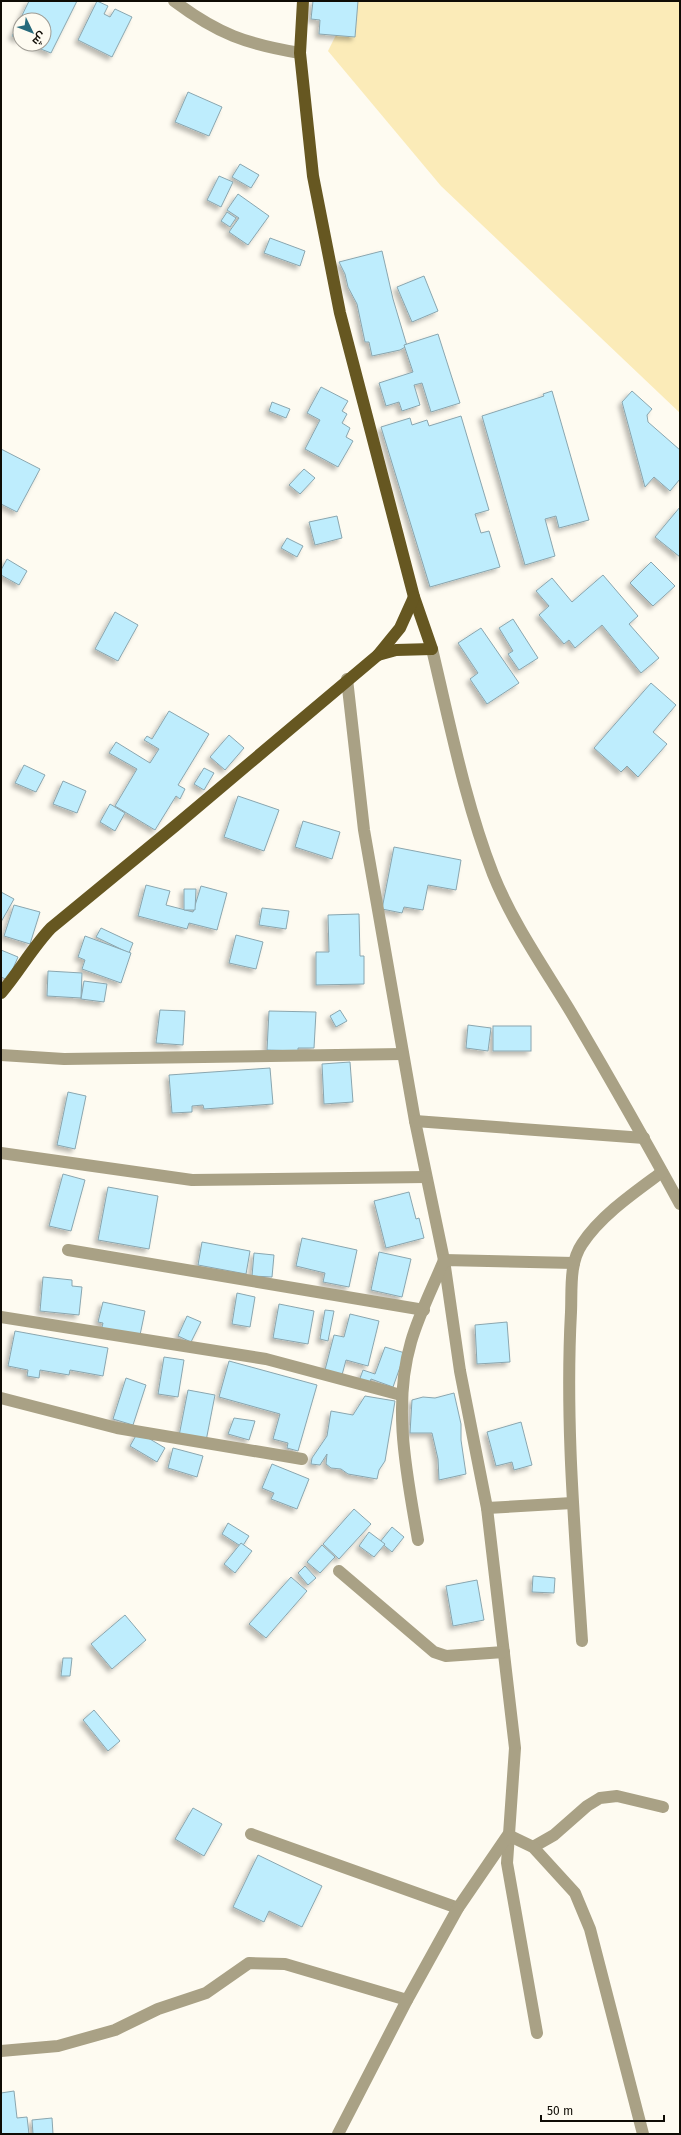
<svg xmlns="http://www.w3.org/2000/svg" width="681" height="2135" font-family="'Fira Sans',Cairo,sans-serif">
	<defs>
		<filter id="shadow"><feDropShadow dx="-3.5" dy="3.5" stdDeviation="2" flood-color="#0004"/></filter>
	</defs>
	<rect width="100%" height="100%" fill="#fefbf1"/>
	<!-- green -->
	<polygon fill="#fbebb8" points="353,1 680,1 680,413 441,186 328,51"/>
	<!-- building -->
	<g fill="#beedfd" stroke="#8aa6af" filter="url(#shadow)">
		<polygon points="29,1 77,1 51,53 28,44 44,44 44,20 20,20 20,40 12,36"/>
		<polygon points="97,1 108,6 104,14 110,17 115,9 132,17 112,57 78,40"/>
		<polygon points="313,1 358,1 355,37 319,34 320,20 311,19"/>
		<polygon points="188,92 222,107 209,136 175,122"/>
		<polygon points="240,164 259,175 251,188 232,177"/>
		<polygon points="219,176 233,182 221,207 207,200"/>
		<polygon points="238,194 269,216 248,245 229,232 239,218 227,210"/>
		<polygon points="227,212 236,218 230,227 221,221"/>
		<polygon points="270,238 305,251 300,266 264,253"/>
		<polygon points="382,251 393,299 407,346 400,350 372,356 369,342 365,342 357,304 348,287 345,274 339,262"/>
		<polygon points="424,276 438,311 412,322 397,287"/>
		<polygon points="438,334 460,403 431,412 422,383 414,385 420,405 402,411 399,402 386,406 379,383 413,372 404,345"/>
		<polygon points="321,387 348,401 342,411 347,414 342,423 350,428 346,437 353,441 338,467 305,449 320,420 307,413"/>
		<polygon points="552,391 589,520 559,528 556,516 545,519 555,556 525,565 482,416 544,396 543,394"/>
		<polygon points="632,391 652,409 647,415 648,422 680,450 680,479 670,491 654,477 645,487 622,402"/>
		<polygon points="272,402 290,409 286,418 269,411"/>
		<polygon points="461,416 489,510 475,514 481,533 489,531 500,567 430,587 381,427 410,418 412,425 427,420 429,426"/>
		<polygon points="1,449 40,469 17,512 1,504"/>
		<polygon points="304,469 315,478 300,494 289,485"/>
		<polygon points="680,507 680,557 655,537"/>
		<polygon points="337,516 342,538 315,545 309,522"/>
		<polygon points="287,538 303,546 297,557 281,548"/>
		<polygon points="7,559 27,571 19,585 1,575 1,570"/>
		<polygon points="651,562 675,586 653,606 630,583"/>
		<polygon points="603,575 638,616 629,624 659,658 641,673 602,625 575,648 569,640 564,644 539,615 549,606 536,591 552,578 572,602"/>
		<polygon points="115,612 138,625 118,661 95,649"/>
		<polygon points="513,619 538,658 519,670 508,654 513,651 499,628"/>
		<polygon points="481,628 519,683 487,704 470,679 478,673 458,643"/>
		<polygon points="651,683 676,705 653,732 667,744 638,777 627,766 621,772 594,748"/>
		<polygon points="169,711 209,734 178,785 185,789 180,799 176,796 155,830 115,806 137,769 109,753 116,742 150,763 159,749 144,740 147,736 152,739"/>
		<polygon points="229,735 244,748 225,770 210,757"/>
		<polygon points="24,765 45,775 36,792 15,783"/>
		<polygon points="204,768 214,773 204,790 194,784"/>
		<polygon points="63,781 86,791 77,813 53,804"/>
		<polygon points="238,796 279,810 264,851 224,837"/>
		<polygon points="110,804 125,813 115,831 100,822"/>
		<polygon points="303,821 340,832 332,859 295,847"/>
		<polygon points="394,847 461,860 456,890 428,885 423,910 404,907 402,913 382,909"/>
		<polygon points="146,885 170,891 166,905 193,912 201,886 227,893 217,930 189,923 187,929 138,916"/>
		<polygon points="184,889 196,889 195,910 184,910"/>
		<polygon points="1,892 14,899 1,922"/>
		<polygon points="14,905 40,912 30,944 4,936"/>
		<polygon points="262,908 289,911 286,929 259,925"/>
		<polygon points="359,914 360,956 364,956 364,984 316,985 316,952 329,952 328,915"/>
		<polygon points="101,928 133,943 129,953 96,937"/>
		<polygon points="236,935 263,942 256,969 229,963"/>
		<polygon points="85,936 131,953 121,983 82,969 85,960 78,957"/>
		<polygon points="1,950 18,957 8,980 1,977"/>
		<polygon points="48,971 82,973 81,998 47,996"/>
		<polygon points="84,981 107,984 104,1002 81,999"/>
		<polygon points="160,1010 185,1011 183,1045 156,1043"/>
		<polygon points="340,1010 347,1021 336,1027 330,1016"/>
		<polygon points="269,1011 316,1012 314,1048 298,1048 298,1051 267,1050"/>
		<polygon points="468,1025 491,1028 488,1051 466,1048"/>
		<rect x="493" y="1026" width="38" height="25"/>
		<polygon points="350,1062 353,1102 324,1104 322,1064"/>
		<polygon points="270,1068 273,1104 204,1109 203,1105 192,1106 192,1112 172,1113 169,1075"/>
		<polygon points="68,1092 86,1096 75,1149 57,1145"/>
		<polygon points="63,1174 85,1180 71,1231 49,1226"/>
		<polygon points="108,1187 158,1196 149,1249 98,1240"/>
		<polygon points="409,1192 416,1219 419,1218 424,1238 386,1248 374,1201"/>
		<polygon points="302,1238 357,1250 349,1287 323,1282 325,1273 296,1266"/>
		<polygon points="202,1242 250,1251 246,1274 198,1265"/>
		<polygon points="379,1252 411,1259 402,1297 371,1290"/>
		<polygon points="254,1253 274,1255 272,1277 252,1276"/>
		<polygon points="43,1277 72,1280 72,1286 82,1287 79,1315 40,1311"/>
		<polygon points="237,1293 255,1297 250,1327 232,1324"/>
		<polygon points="103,1302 145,1311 140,1335 101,1331 103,1323 98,1322"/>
		<polygon points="279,1304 314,1311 308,1344 273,1338"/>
		<polygon points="325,1310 334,1311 328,1341 320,1339"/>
		<polygon points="350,1314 379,1321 368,1366 346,1360 342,1375 325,1370 334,1335 344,1337"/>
		<polygon points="187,1316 201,1322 191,1342 178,1336"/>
		<polygon points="507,1322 510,1362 477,1364 475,1325"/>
		<polygon points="15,1331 108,1348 103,1376 70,1370 69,1375 40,1370 39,1378 27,1376 28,1370 8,1366"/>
		<polygon points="385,1347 405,1353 393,1387 371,1379 369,1384 359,1381 363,1370 375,1374"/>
		<polygon points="164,1357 184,1360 178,1397 158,1394"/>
		<polygon points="229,1361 317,1385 298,1451 287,1448 288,1443 273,1439 280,1414 219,1397"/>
		<polygon points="126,1378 146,1385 133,1425 113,1419"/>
		<polygon points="188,1390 215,1395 206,1441 179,1436"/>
		<polygon points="454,1393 461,1424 461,1440 466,1474 439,1480 438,1459 432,1433 410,1433 412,1400 423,1397 435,1398"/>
		<polygon points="365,1396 395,1401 385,1461 379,1470 377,1479 348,1474 341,1469 331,1468 326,1464 327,1454 320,1465 311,1464 312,1458 327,1436 331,1411 353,1415"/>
		<polygon points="234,1418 255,1421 249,1440 228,1434"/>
		<polygon points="521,1422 532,1465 514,1470 512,1462 496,1466 487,1432"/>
		<polygon points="138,1432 165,1448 157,1462 130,1446"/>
		<polygon points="173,1448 203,1456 197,1477 168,1468"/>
		<polygon points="272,1464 309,1479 297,1509 271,1499 274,1493 262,1488"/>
		<polygon points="354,1509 371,1524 339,1559 323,1544"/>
		<polygon points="228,1523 249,1536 242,1547 222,1534"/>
		<polygon points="392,1527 404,1537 392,1552 380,1542"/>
		<polygon points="369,1532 385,1544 374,1557 359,1546"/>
		<polygon points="241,1543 252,1551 235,1573 224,1564"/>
		<polygon points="322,1545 335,1557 320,1573 307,1562"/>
		<polygon points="305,1566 316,1578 308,1585 298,1573"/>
		<polygon points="533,1576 555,1578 554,1593 532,1592"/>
		<polygon points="291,1577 307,1591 266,1638 249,1624"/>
		<polygon points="477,1580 484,1620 453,1626 446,1586"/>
		<polygon points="125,1615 146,1640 112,1669 91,1644"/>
		<polygon points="63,1658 72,1658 70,1676 61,1676"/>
		<polygon points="94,1710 120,1741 108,1751 83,1720"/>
		<polygon points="193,1808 222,1824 204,1856 175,1839"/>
		<polygon points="258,1855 322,1886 302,1927 269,1911 264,1922 233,1907"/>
		<polygon points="14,2091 17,2118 27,2117 29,2134 1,2134 1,2093"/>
		<polygon points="52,2118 53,2134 33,2134 32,2120"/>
	</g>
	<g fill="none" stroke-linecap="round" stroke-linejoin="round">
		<!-- minor -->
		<g stroke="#a9a185" stroke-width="12">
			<path d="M174 1C218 34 246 44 300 53"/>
			<path d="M432 649C450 724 465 802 493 874 513 924 545 969 572 1014 609 1077 645 1140 680 1204"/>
			<polyline points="347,679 364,830 415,1121 444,1260 460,1371 487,1508 515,1748 507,1863 537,2033"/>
			<polyline points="1,1055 64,1059 403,1054"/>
			<polyline points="415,1121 644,1138"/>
			<polyline points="1,1153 192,1180 426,1177"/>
			<polyline points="68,1250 424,1310"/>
			<polyline points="1,1317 266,1359 401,1395"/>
			<polyline points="1,1398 117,1428 302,1459"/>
			<polyline points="487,1508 572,1503"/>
			<path d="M418 1540C407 1475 392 1407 411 1342 419 1314 433 1287 444 1260L574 1263"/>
			<polyline points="339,1571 434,1652 446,1656 504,1652"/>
			<path d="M582 1641C575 1532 565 1422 571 1312 572 1290 569 1263 582 1244 601 1215 635 1192 662 1172"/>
			<polyline points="251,1834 458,1908"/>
			<polyline points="533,1847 554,1835 587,1806 600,1798 617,1796 663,1807"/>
			<polyline points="1,2051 58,2046 115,2030 158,2009 206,1993 249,1963 285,1964 407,2000"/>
			<polyline points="338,2134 407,2000 458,1908 508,1835 533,1847 575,1893 590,1929 643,2134"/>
		</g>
		<!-- major -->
		<g stroke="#665721" stroke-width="12">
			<polyline points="303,1 300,53 313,176 340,313 414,597 432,649 396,650 378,655"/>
			<path d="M1 993C19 972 32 948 51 928L175 826 378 655 400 628 414 597"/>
		</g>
	</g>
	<!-- border -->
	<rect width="681" height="2135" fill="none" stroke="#0f0c05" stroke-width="4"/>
	<!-- north arrow -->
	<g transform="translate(32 32) rotate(133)"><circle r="19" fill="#fefbf1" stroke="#9e9b93"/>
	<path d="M0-3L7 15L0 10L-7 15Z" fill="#276a7c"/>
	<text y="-6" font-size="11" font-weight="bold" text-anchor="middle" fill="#0f0c05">ش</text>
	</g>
	<!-- scale -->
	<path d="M541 2115v6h123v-6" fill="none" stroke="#0f0c05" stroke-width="2"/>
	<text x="547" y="2115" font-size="12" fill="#0f0c05" stroke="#fefbf1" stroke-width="3" paint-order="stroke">50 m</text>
</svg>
